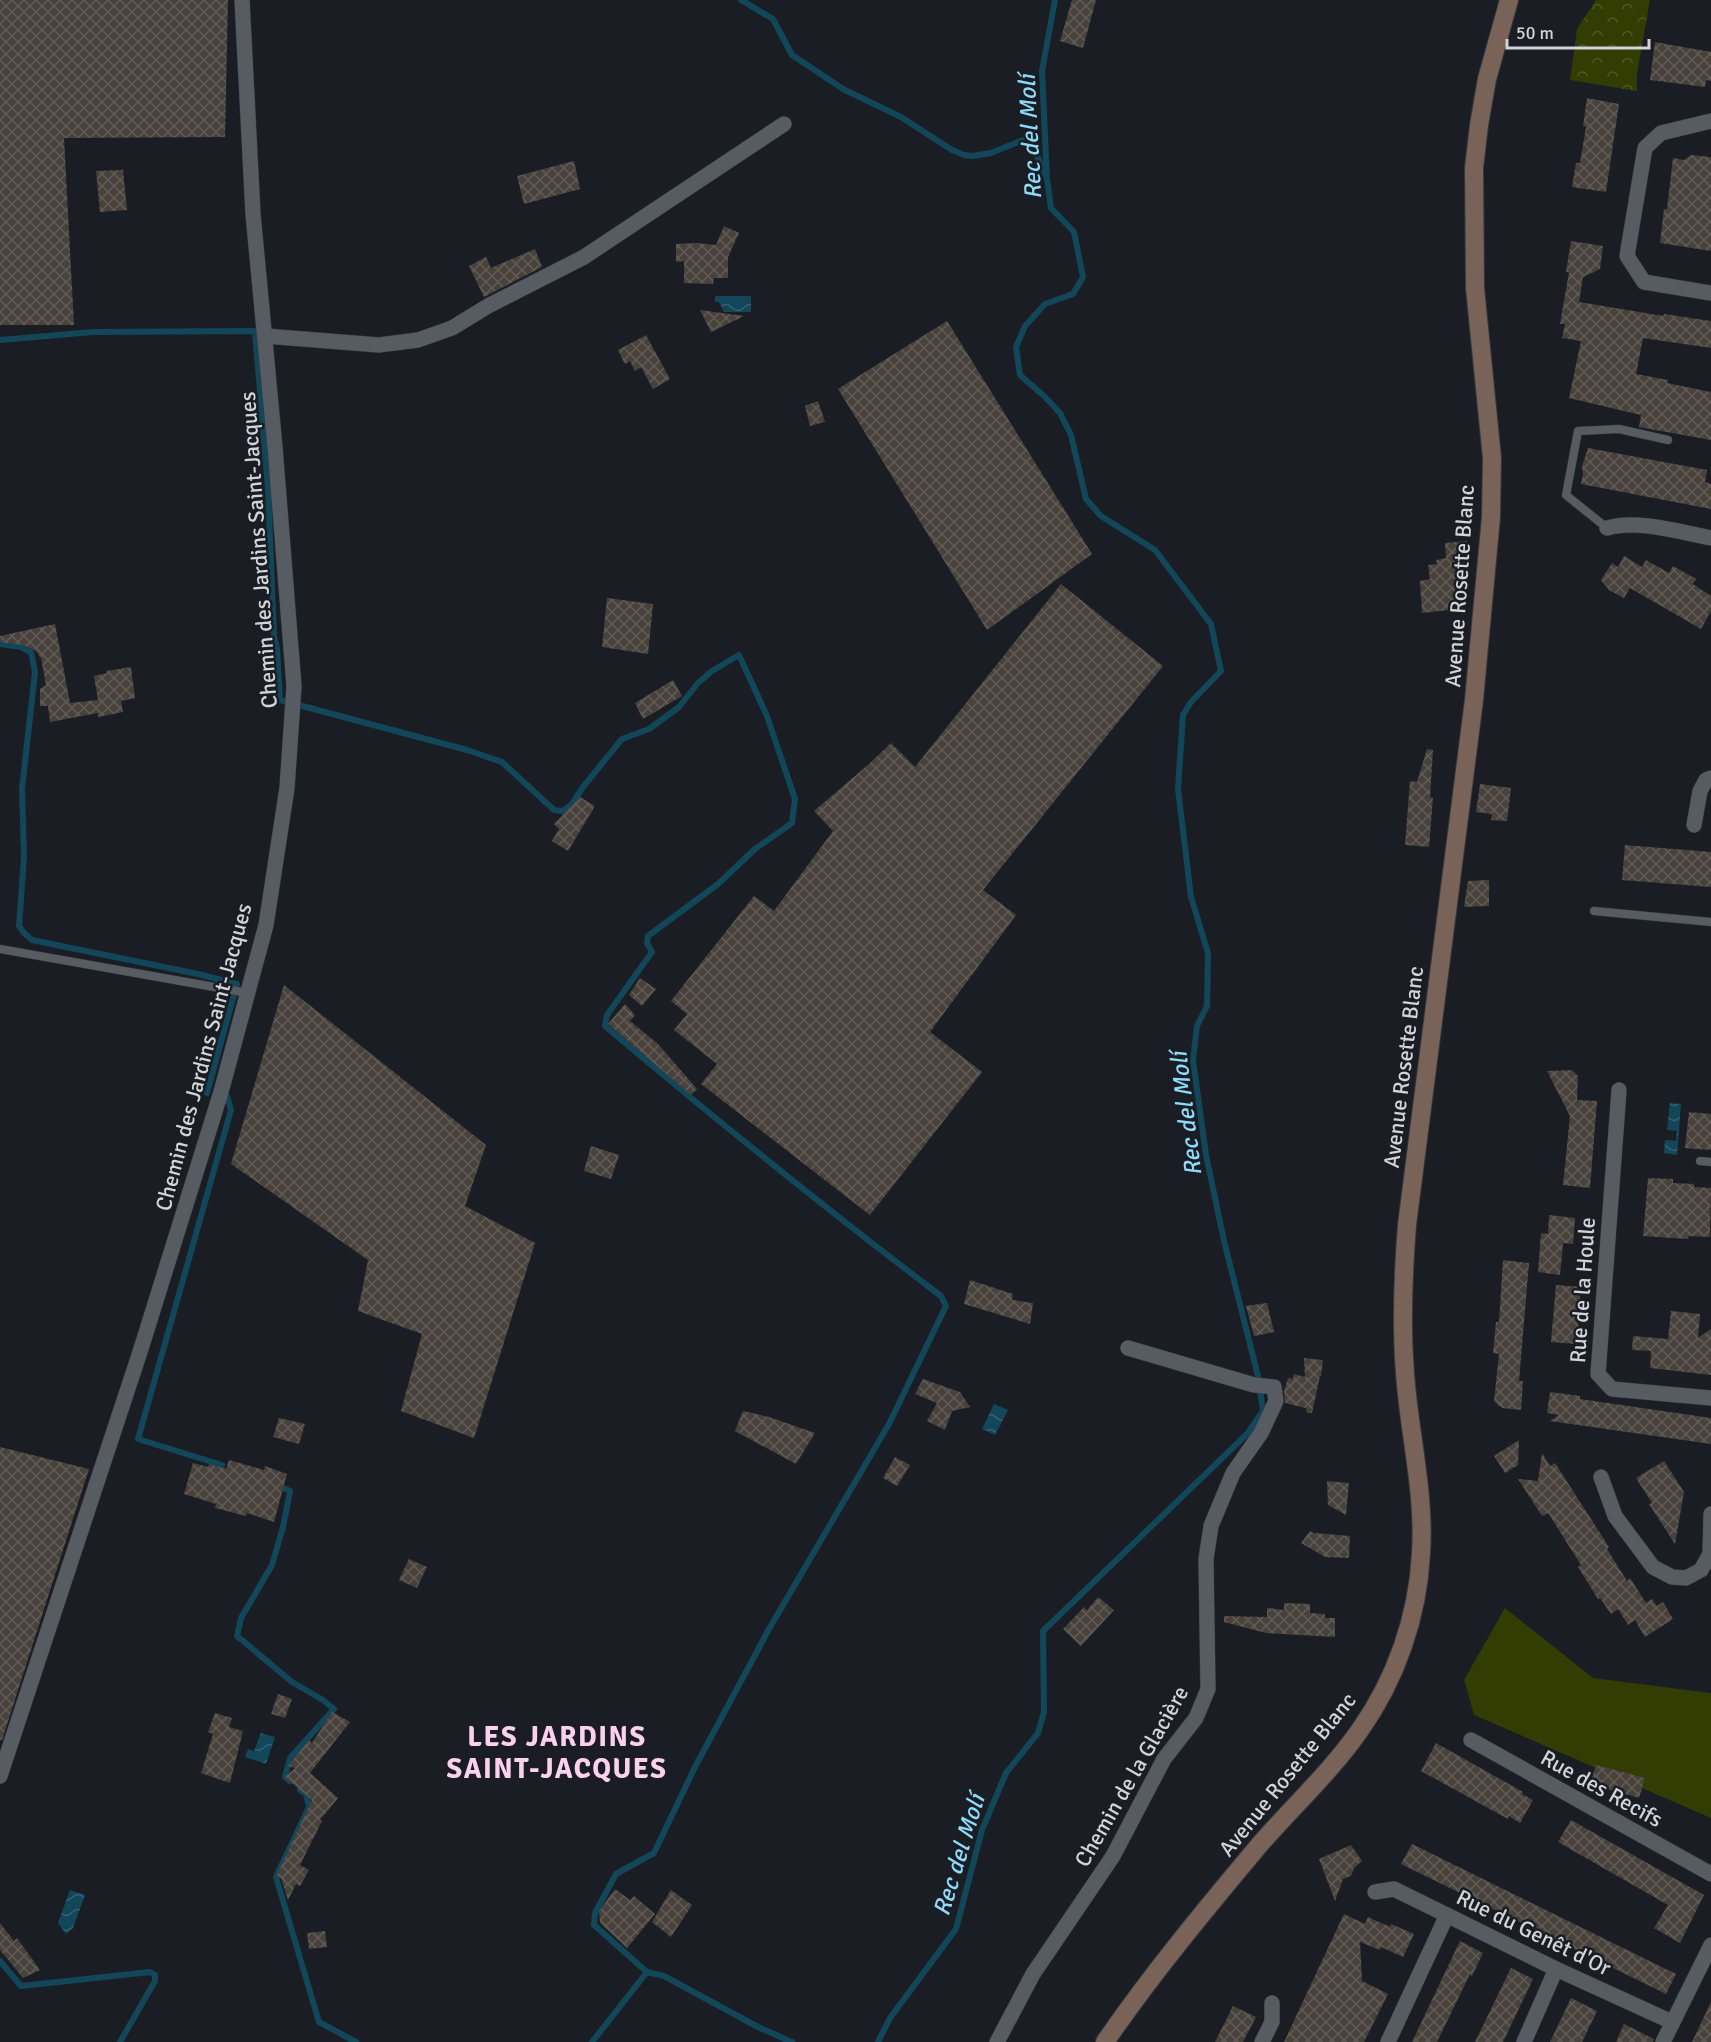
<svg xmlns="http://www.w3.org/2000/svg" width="1711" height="2042" font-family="Signika,sans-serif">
	<defs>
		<pattern id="park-crowns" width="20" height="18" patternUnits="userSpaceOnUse" patternTransform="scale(1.5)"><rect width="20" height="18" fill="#323c03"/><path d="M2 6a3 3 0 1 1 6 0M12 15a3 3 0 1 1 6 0" fill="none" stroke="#4f5727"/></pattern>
		<pattern id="water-waves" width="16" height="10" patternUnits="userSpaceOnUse" patternTransform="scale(1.5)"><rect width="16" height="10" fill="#12475a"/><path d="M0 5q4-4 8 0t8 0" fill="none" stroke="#346171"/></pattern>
		<pattern id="building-cross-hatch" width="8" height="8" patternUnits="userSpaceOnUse" patternTransform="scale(1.5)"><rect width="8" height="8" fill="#48413c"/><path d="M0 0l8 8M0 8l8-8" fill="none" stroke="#625c57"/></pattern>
	</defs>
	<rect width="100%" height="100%" fill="#1a1e24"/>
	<!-- grass -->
	<polygon fill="#323c03" points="1505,1608 1593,1678 1711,1693 1711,1818 1474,1715 1464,1680"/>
	<!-- park -->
	<polygon fill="url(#park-crowns)" points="1596,0 1650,0 1637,73 1637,91 1570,80 1577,29"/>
	<!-- water -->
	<g fill="url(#water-waves)">
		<polygon points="715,296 751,296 751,312 724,312 719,302 715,302"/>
		<polygon points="1670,1103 1681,1104 1677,1155 1664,1153 1665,1140 1676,1141 1677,1131 1667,1130"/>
		<polygon points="994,1404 1008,1410 995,1435 982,1429"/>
		<polygon points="261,1733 275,1737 266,1764 245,1757 248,1749 254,1751"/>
		<polygon points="70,1890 85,1895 73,1928 66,1934 58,1923"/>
	</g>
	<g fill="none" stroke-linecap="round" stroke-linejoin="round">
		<!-- stream -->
		<g stroke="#12475a" stroke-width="6">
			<polyline points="741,0 773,19 792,55 843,89 901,117 952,150 964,155 972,156 991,153 1023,140 1034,149 1046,176"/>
			<path d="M0 340 93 332 255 331 268 489 274 636 277 649 280 700 467 750 502 762 554 810 563 811 572 804 583 787 622 739 649 729 679 707 698 683 712 671 739 655 767 716 795 799 792 823 755 849 718 884 648 936 647 943 652 952 607 1015 605 1026C715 1119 826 1209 941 1296L946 1306 889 1424 769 1629 695 1767 654 1853 616 1874 595 1913 594 1925 647 1972"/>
			<polyline points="0,644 21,647 31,652 35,672 22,789 24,857 19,926 24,933 32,940 198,974 237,984 207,1093"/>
			<polyline points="222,1465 138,1439 231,1110 227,1096"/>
			<polyline points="276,1485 290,1491 283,1527 272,1565 241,1618 237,1636 292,1682 323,1700 334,1709 290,1758 285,1777 290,1781"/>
			<polyline points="300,1790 306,1794 309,1807 276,1877 319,2022 356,2042"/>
			<polyline points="0,1961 21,1986 150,1972 155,1975 155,1981 120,2042"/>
			<polyline points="592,2042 647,1972 664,1976 758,2027 792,2042"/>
			<polyline points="878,2042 890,2018 956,1929 982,1830 1006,1773 1038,1733 1044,1712 1043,1631 1247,1434 1263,1411 1258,1376 1224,1241 1206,1155 1193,1060 1197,1026 1207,1006 1208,953 1191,897 1178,789 1183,715 1191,702 1221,671 1211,624 1155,550 1101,516 1086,499 1071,435 1060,413 1045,397 1020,375 1016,347 1025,326 1045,304 1073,294 1083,277 1074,232 1051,208 1047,179 1042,71 1055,0"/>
		</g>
	</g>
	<!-- building -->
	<g fill="url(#building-cross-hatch)">
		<polygon points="0,0 228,0 225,137 64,138 74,325 0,325"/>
		<polygon points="1072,0 1096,0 1083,48 1060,41"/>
		<polygon points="1655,42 1711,52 1711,81 1706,80 1705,87 1650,80"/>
		<polygon points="1587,98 1619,104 1606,192 1572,187 1576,163 1580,163 1586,127 1583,126"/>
		<polygon points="1691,155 1711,157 1711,251 1660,243 1664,209 1667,209 1673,158 1684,160"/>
		<polygon points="574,161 580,189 524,204 517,176"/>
		<polygon points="123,170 127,210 100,212 96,171"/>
		<polygon points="724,226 739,233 728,257 728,278 714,278 713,284 684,283 684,261 676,262 676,244 696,243 716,245"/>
		<polygon points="1571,241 1603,246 1600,269 1583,277 1579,302 1663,316 1664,314 1711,321 1711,348 1643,338 1636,374 1668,380 1667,383 1711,392 1711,440 1639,427 1641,415 1569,398 1581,341 1562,338 1565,324 1560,324 1569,272 1566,272"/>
		<polygon points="535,249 542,267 484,297 469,266 486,257 491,268"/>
		<polygon points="700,310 744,316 711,332"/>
		<polygon points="947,321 1092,554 987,630 838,389"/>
		<polygon points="646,335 670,379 653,389 641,367 635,371 630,361 625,364 618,350"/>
		<polygon points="818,401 825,422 810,426 805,406"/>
		<polygon points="1588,448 1707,470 1705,482 1711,484 1711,509 1581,484 1583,474 1582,466"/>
		<polygon points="1467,541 1467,593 1457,594 1459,609 1422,613 1420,581 1430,579 1428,565 1437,564 1436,560 1446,558 1445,543"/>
		<polygon points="1624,556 1642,567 1646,560 1669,573 1673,566 1696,579 1693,584 1711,596 1711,611 1701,629 1630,588 1624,598 1609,590 1601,580 1612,563 1618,567"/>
		<polygon points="1061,584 1163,666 983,890 1016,915 930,1032 982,1072 870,1215 701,1084 717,1064 674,1030 687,1014 671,1001 754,896 774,911 833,831 814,811 869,764 891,743 915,767"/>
		<polygon points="607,598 653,604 648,654 602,647"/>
		<polygon points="55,624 70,703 98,700 94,676 107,673 107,671 131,667 135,698 121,701 123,712 98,717 98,713 50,722 48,706 40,706 40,689 46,685 41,658 35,650 23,645 0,642 0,636"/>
		<polygon points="673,680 682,696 643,719 635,703"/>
		<polygon points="1427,749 1433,750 1430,797 1433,798 1429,847 1405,845 1410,781 1417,782"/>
		<polygon points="1480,784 1511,788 1507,821 1491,820 1492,814 1476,812"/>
		<polygon points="580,797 595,806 568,851 552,841 559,829 554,824"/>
		<polygon points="1625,845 1711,852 1711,887 1622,880"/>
		<polygon points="1489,880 1489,906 1464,907 1468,881"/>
		<polygon points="640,978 656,989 642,1006 629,995"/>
		<polygon points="284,985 486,1145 465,1206 535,1243 474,1438 401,1411 422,1334 358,1311 368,1260 231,1164"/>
		<polygon points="625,1004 635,1015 630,1021 658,1044 697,1089 691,1095 608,1024"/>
		<polygon points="1572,1070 1578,1076 1577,1100 1597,1101 1590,1188 1563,1185 1570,1116 1547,1071"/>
		<polygon points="1689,1112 1711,1114 1711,1150 1685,1148"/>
		<polygon points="591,1146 619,1155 611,1179 584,1171"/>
		<polygon points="1648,1178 1673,1179 1673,1183 1694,1184 1694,1187 1711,1188 1710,1237 1689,1236 1688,1239 1643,1236"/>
		<polygon points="1549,1215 1575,1218 1573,1244 1563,1243 1560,1275 1538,1272 1541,1233 1548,1234"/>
		<polygon points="1503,1260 1529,1263 1519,1381 1523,1381 1521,1410 1502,1408 1494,1401 1499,1354 1493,1353 1496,1322 1499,1322"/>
		<polygon points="970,1280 1013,1294 1012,1300 1033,1303 1030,1324 964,1304"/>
		<polygon points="1556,1285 1581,1287 1577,1344 1551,1342"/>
		<polygon points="1267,1303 1274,1332 1254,1336 1246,1306"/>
		<polygon points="1671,1311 1700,1314 1698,1338 1711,1329 1711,1375 1650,1368 1651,1351 1632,1350 1633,1336 1668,1339"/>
		<polygon points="1304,1358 1323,1360 1321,1376 1320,1376 1312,1413 1307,1413 1306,1408 1285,1403 1284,1391 1288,1378 1293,1379 1294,1374 1305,1377"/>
		<polygon points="923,1379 960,1392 970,1407 952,1411 945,1430 927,1421 937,1403 915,1394"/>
		<polygon points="1550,1392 1580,1396 1580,1399 1711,1418 1711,1444 1550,1421 1559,1415 1547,1413"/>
		<polygon points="743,1411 769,1417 815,1433 796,1464 735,1431"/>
		<polygon points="279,1418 305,1424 299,1444 273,1437"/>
		<polygon points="1519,1440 1518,1465 1505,1473 1494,1456"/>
		<polygon points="0,1447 89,1469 2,1740 0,1740"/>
		<polygon points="1542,1453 1550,1466 1555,1463 1609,1547 1607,1549 1627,1581 1630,1578 1646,1603 1652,1599 1657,1606 1663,1602 1673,1619 1645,1637 1635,1620 1628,1625 1618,1609 1611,1614 1600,1598 1598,1599 1578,1567 1581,1565 1548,1513 1542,1516 1518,1479 1538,1481"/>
		<polygon points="895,1457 910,1465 897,1486 883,1478"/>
		<polygon points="229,1460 264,1470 265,1466 287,1474 274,1522 247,1513 246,1516 215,1508 216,1504 184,1494 193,1463 208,1467 209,1464 226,1469"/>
		<polygon points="1664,1461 1684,1492 1675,1544 1649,1504 1652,1503 1636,1478"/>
		<polygon points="1327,1481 1349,1483 1346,1515 1328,1505"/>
		<polygon points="1310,1531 1314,1533 1350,1536 1349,1558 1325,1557 1301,1543"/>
		<polygon points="409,1559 427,1567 417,1588 399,1580"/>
		<polygon points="1098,1597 1114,1610 1081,1646 1063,1629 1084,1607 1087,1610"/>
		<polygon points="1284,1603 1310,1604 1310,1613 1325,1614 1325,1618 1335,1618 1335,1637 1266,1633 1224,1622 1224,1616 1267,1617 1267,1608 1284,1610"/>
		<polygon points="278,1694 292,1699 285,1718 271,1714"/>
		<polygon points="332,1712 350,1722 310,1773 338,1798 320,1820 322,1821 300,1865 309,1870 300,1886 296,1884 288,1900 281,1878 276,1877 312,1800 285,1777 295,1768 288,1766 309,1740 312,1743"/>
		<polygon points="215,1713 232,1718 229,1727 243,1731 230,1783 201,1773 213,1734 208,1732"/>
		<polygon points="1436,1743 1523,1792 1522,1794 1533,1800 1520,1823 1509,1816 1508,1819 1421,1771"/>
		<polygon points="1596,1765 1645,1778 1639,1798 1590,1784"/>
		<polygon points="1571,1820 1704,1895 1680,1943 1654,1928 1668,1905 1558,1842"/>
		<polygon points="1412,1844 1676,1974 1666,1994 1401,1864"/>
		<polygon points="1351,1845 1362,1861 1354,1868 1351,1876 1343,1879 1335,1901 1319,1859"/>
		<polygon points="615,1889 630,1900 634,1896 655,1914 627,1948 600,1923 599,1911"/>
		<polygon points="671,1890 692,1905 671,1937 652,1922"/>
		<polygon points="1344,1914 1365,1924 1368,1917 1390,1927 1391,1924 1414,1934 1403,1957 1381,1947 1380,1950 1360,1942 1362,1981 1388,1994 1364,2042 1284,2042"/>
		<polygon points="0,1923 14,1941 17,1938 40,1970 23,1978 0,1950"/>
		<polygon points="325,1931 327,1947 309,1949 307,1933"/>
		<polygon points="1460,1941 1483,1953 1472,1976 1470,1974 1437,2042 1412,2042"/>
		<polygon points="1511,1968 1533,1979 1503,2042 1475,2042"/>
		<polygon points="1571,1998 1597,2011 1582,2042 1550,2042"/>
		<polygon points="1711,2002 1711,2042 1692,2042"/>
		<polygon points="1233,2006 1256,2017 1243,2042 1215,2042"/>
		<polygon points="1624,2024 1654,2039 1653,2042 1616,2042"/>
	</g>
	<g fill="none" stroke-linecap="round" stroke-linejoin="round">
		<defs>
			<g id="service">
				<polyline points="1607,528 1566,495 1578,431 1619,429 1668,440"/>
				<polyline points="1594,911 1711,922"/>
				<polyline points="0,949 248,993"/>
				<polyline points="1700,1161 1711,1162"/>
			</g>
			<g id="minor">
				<polyline points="1711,121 1661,133 1645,148 1627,256 1644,282 1711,293"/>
				<polyline points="265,336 379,345 418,340 452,328 488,306 584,257 784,124"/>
				<path d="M1607 528C1637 519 1680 532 1711 538"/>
				<polyline points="1694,825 1700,791 1706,780 1711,778"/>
				<polyline points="1619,1090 1598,1374 1612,1389 1711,1398"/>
				<polyline points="1601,1477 1615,1516 1653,1567 1672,1577 1686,1578 1701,1570 1710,1554 1711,1514"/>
				<polyline points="1471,1740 1711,1874"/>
				<polyline points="0,1776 140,1352 221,1092 266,925 287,788 294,686 275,447 253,214 242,0"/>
				<polyline points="1375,1892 1394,1889 1556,1969 1672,2022"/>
				<polyline points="997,2042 1033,1974 1113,1856 1164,1759 1196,1718 1208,1689 1206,1559 1211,1526 1233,1473 1261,1433 1276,1401 1274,1387 1254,1385 1128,1348"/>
				<polyline points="1262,2042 1272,2022 1272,2003"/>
				<polyline points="1388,2042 1447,1915"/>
				<polyline points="1524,2042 1556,1969"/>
				<polyline points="1663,2042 1711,1945"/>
			</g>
			<path id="secondary" d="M1105 2042C1151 1975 1204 1911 1256 1849 1290 1809 1330 1773 1360 1730 1396 1679 1418 1616 1421 1553 1425 1492 1409 1433 1405 1373 1401 1324 1403 1275 1407 1225L1474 700 1491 517 1492 458 1475 288 1474 168 1479 125 1487 79 1509 0"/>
		</defs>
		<!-- service casing -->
		<use href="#service" stroke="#36393e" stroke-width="9"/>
		<!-- minor casing -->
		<use href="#minor" stroke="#36393e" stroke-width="16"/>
		<!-- secondary casing -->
		<use href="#secondary" stroke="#36393e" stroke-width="20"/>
		<!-- service -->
		<use href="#service" stroke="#575c63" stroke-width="8"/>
		<!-- minor -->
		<use href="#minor" stroke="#575c63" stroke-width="15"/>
		<!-- secondary -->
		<use href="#secondary" stroke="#796258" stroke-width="18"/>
	</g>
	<g text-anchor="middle" stroke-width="5" stroke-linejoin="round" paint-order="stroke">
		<!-- street labels -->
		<g font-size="22" fill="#d2d4d8" stroke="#1a1e24">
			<text transform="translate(258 550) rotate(-94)" y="8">Chemin des Jardins Saint-Jacques</text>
			<text transform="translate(1459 586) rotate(-86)" y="8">Avenue Rosette Blanc</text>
			<text transform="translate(203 1057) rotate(-75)" y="8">Chemin des Jardins Saint-Jacques</text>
			<text transform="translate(1403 1067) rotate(-83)" y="8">Avenue Rosette Blanc</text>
			<text transform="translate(1582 1290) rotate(-86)" y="8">Rue de la Houle</text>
			<text transform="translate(1287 1774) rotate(-51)" y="8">Avenue Rosette Blanc</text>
			<text transform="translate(1131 1776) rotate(-60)" y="8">Chemin de la Glacière</text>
			<text transform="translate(1602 1788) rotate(29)" y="8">Rue des Recifs</text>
			<text transform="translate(1534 1932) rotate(26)" y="8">Rue du Genêt d'Or</text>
		</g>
		<!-- water labels -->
		<g font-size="24" font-style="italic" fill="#8edaf9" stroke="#1a1e24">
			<text transform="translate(1030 137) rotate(-93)" y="8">Rec del Molí</text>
			<text transform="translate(1186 1114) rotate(-97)" y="8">Rec del Molí</text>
			<text transform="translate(959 1855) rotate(-73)" y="8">Rec del Molí</text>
		</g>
		<!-- district labels -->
		<g font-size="28" font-weight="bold" letter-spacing="1.5" fill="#fbd1ee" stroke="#1a1e24">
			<text x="557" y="1746">LES JARDINS<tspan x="557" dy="32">SAINT-JACQUES</tspan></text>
		</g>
	</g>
	<!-- scale -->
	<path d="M1507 39v9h142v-9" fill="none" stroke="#d2d4d8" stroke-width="3"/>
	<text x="1516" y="39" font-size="18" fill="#d2d4d8" stroke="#1a1e24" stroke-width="4.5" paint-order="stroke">50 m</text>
</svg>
